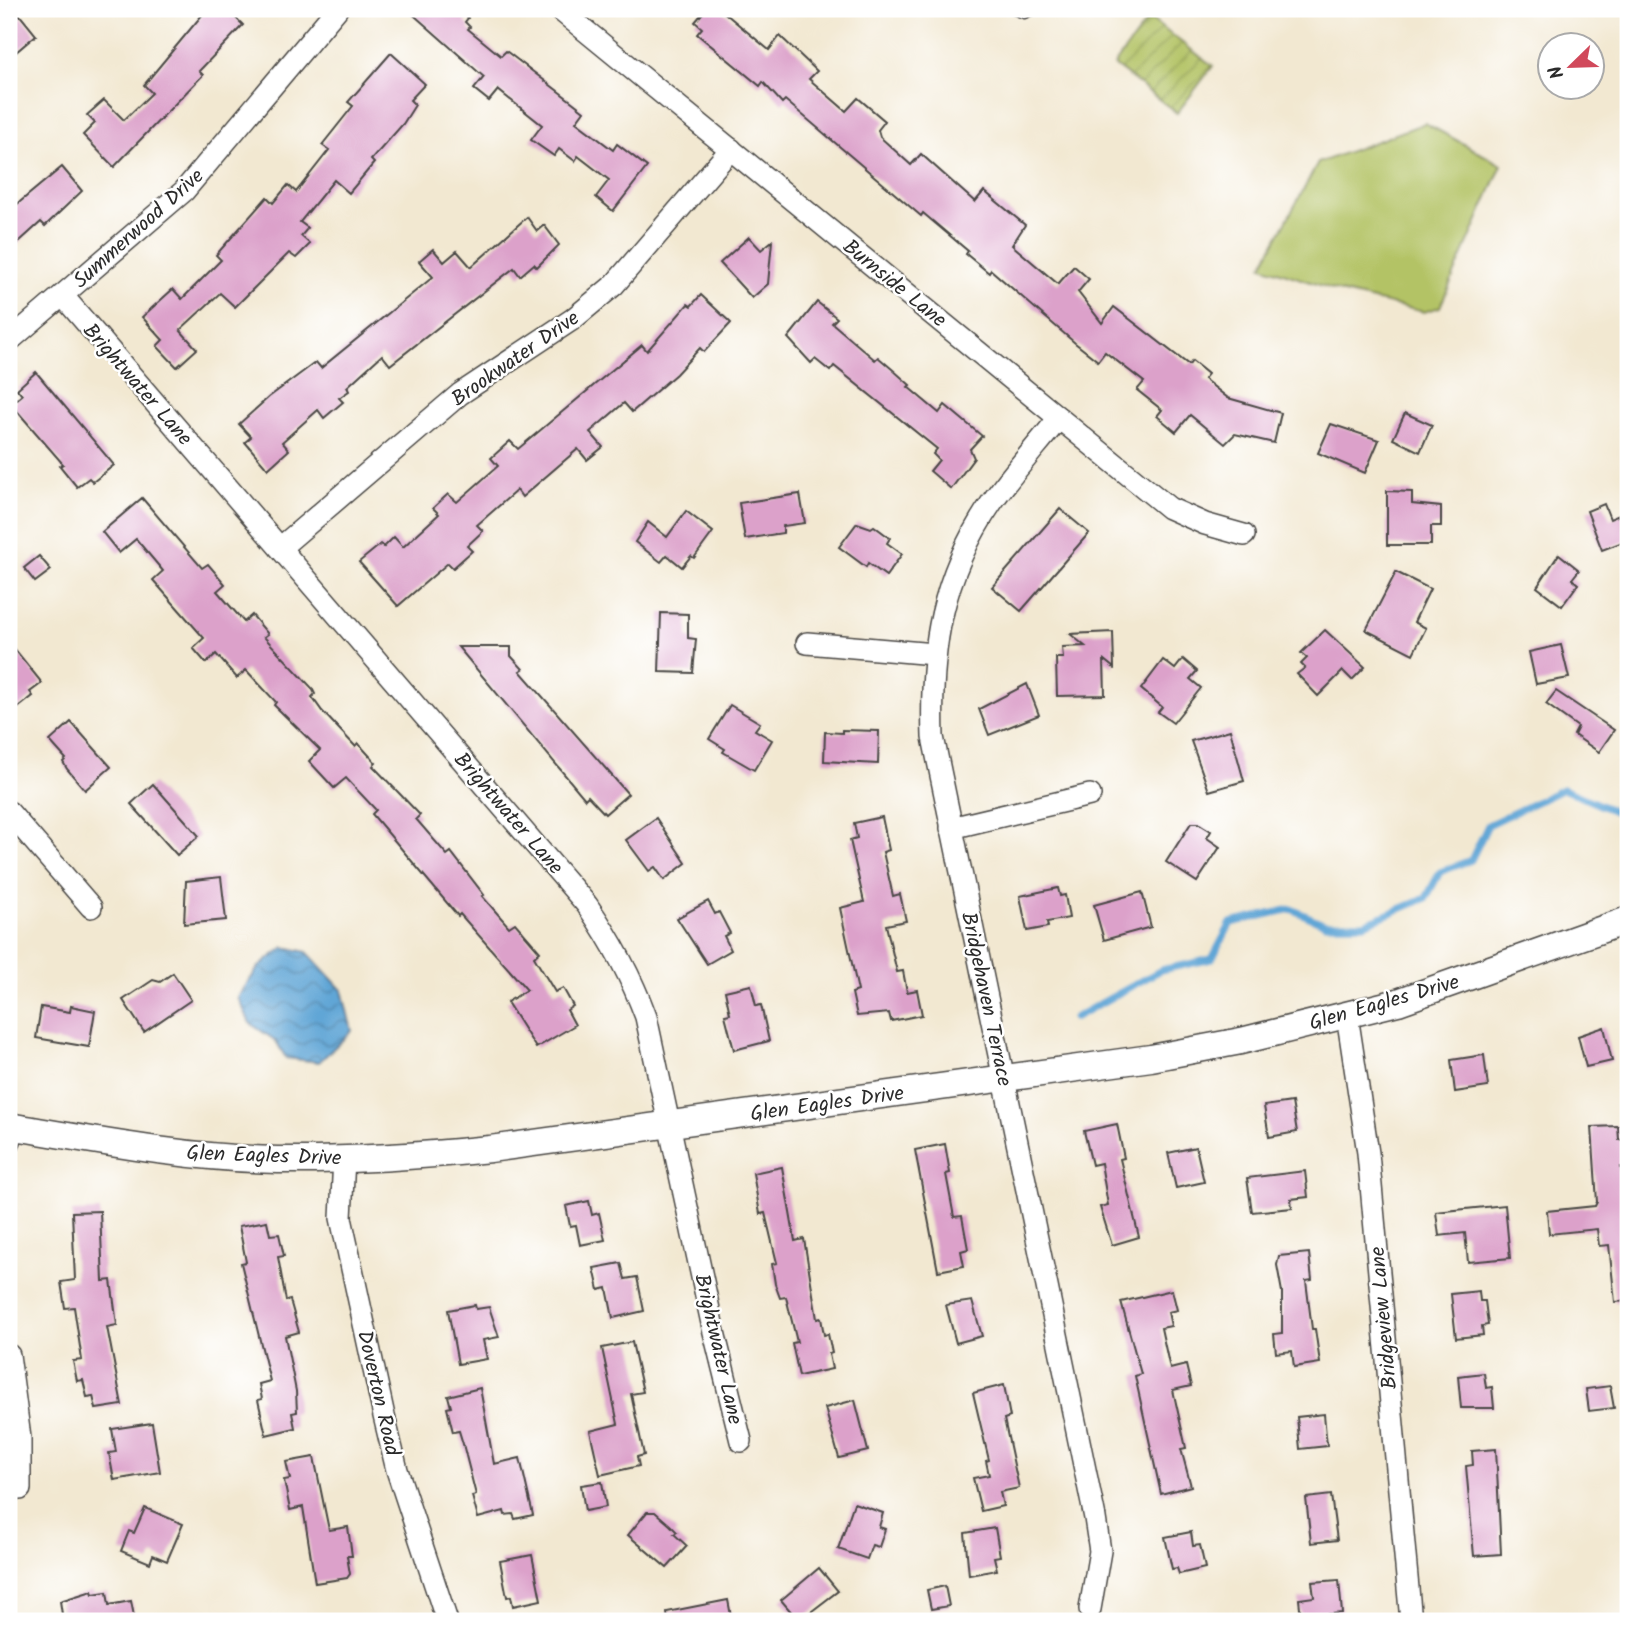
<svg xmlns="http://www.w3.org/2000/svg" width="1637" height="1630" font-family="Kalam,sans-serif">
	<defs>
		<pattern id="garden-furrows" width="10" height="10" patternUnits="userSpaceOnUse" patternTransform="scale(1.75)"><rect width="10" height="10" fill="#b3c365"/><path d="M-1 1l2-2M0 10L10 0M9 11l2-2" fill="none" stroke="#929f53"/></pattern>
		<pattern id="water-waves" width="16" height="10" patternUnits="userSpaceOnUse" patternTransform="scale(1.75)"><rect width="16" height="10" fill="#61a6d6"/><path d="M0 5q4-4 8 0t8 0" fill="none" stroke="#5087ae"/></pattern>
	</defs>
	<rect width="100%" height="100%" fill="#fff"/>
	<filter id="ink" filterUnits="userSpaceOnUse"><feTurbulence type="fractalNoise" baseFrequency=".0143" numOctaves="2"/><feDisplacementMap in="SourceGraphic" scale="14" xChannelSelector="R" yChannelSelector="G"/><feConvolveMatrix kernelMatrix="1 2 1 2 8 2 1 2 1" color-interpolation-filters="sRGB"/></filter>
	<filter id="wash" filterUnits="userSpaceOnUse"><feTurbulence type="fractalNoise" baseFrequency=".00686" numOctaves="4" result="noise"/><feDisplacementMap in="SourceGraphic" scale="28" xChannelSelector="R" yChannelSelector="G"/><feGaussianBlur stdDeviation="1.57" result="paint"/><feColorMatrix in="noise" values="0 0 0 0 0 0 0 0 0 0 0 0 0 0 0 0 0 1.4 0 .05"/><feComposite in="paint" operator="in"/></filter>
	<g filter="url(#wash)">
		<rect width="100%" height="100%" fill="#f2e8d1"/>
		<!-- park -->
		<polygon fill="#b3c365" stroke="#6f7748" stroke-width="2" points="1425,123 1502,165 1440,307 1424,312 1344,293 1262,266 1318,163"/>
		<!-- garden -->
		<polygon fill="url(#garden-furrows)" stroke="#6f7748" stroke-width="2" points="1149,18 1213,66 1177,113 1114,65"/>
		<!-- water -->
		<polygon fill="url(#water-waves)" stroke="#466880" stroke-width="2" points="284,947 307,952 342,990 352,1031 319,1062 286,1058 276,1041 250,1023 238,997 259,967"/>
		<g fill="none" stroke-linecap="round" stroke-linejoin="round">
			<!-- stream -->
			<polyline stroke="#61a6d6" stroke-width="7" points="1074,1018 1161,970 1212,959 1231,923 1291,909 1325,924 1364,924 1426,898 1440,872 1471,860 1488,825 1563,789 1628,817"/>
		</g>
		<g id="blocks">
			<!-- building -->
			<g fill="#dca1ca">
				<polygon points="9,9 15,9 36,35 9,58"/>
				<polygon points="207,9 243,9 235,17 243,25 199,71 203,75 114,167 83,135 95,123 87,115 104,100 124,120 152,93 144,85"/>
				<polygon points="407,9 459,9 468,18 465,22 470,27 468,29 501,56 506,51 584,111 576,122 613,150 617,144 647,167 613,211 596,197 609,180 578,156 575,161 559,149 554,156 531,140 542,125 498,90 489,101 474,89 484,77"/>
				<polygon points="706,9 720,9 769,50 780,36 817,71 809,79 846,111 858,98 885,121 878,130 880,137 911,165 921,154 975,202 984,191 1025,225 1012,245 1058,284 1074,266 1089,279 1078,292 1102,323 1114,307 1189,365 1192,361 1208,374 1204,379 1228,398 1281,413 1274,443 1235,434 1225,444 1190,415 1176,432 1157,416 1162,410 1137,390 1144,382 1105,352 1098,361 1075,343 991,270 989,273 966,254 968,251 923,213 921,216 785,100 782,103 763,82 760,86 697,34 702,28 695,22"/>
				<polygon points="391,53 425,84 410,100 415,105 403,124 371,160 374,163 349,193 334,180 300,222 308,228 301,236 310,244 296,258 289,253 235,307 220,293 180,330 197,349 177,367 157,346 163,340 142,317 173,289 182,299 221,260 216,255 267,197 273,203 288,185 296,192 329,150 322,145 353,106 348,102"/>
				<polygon points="62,167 82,191 45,226 41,222 9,251 9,211"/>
				<polygon points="527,217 537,231 544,225 559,245 537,267 534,264 520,276 514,268 390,365 382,355 347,387 349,391 339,398 343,402 324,418 318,410 282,442 289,450 268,469 245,442 251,437 239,424 269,397 316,362 321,368 433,277 419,261 433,249 444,262 457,251 471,267"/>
				<polygon points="749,237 761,250 772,241 768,284 752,298 720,263"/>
				<polygon points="701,295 731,323 704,352 700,348 676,374 632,412 624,403 590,432 603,447 587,460 578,449 522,497 517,490 477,525 483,531 467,546 472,551 453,568 448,563 398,606 359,562 381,544 384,547 394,537 403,547 439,514 433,508 448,494 457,502 498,466 491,458 510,441 518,449 642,345 647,351 688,304 691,306"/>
				<polygon points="817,302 837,318 832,323 875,360 878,357 892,369 910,385 908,387 939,413 945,405 982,436 970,449 974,458 951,489 930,471 939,460 933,454 937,449 834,366 830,371 815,359 811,363 788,338"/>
				<polygon points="36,372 114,465 93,482 89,478 77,487 60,466 63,464 11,404 22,395 17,389"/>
				<polygon points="1405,413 1432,425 1420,452 1393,439"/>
				<polygon points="1331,424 1379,440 1365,473 1318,453"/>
				<polygon points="1387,491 1412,492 1412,504 1441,507 1441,526 1431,526 1431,545 1387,545"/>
				<polygon points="800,494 805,523 783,526 783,533 745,539 739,503"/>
				<polygon points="142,498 202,568 208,564 225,584 217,591 244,622 252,615 268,634 264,637 312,688 315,694 312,697 322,711 355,746 358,743 376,763 373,766 420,815 416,819 447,855 451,852 484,895 482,896 509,927 515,923 540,952 534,957 555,992 563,988 573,1006 567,1010 575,1025 536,1048 507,1002 527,990 460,914 458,916 372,814 376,810 346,778 334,788 309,761 320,750 274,705 276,702 246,670 237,678 216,654 206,663 193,648 204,638 153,580 163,571 136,539 119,553 102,532"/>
				<polygon points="1604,504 1610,519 1624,513 1628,523 1628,540 1602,550 1587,511"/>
				<polygon points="1060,509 1089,533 1021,611 992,587"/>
				<polygon points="686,511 713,532 694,558 691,556 682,567 667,555 661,562 635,542 648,522 667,537"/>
				<polygon points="857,523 871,528 874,526 890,538 887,543 902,554 886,576 868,563 866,567 839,547"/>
				<polygon points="1559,554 1579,570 1572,579 1578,584 1562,606 1537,587"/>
				<polygon points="39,556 51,570 35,582 24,568"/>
				<polygon points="1396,572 1430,589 1414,622 1426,628 1413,654 1366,630"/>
				<polygon points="661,613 688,614 688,638 696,639 693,673 659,672"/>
				<polygon points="1325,630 1365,667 1352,680 1343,671 1318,696 1297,674 1305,668 1301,664 1307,658 1301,653"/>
				<polygon points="1113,632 1114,668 1104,660 1105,695 1057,696 1056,658 1063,658 1062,647 1085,646 1070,634"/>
				<polygon points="9,642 42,683 30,692 33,696 9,715"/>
				<polygon points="1561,645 1569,678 1536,684 1529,652"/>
				<polygon points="458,647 511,647 511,656 523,669 520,671 628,794 605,814 588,796 585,799"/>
				<polygon points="1183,659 1197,671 1190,679 1201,688 1173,723 1158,712 1162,707 1141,689 1163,660 1175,669"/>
				<polygon points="1027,684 1039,715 989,735 979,709"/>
				<polygon points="1556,691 1614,730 1599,752 1574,735 1578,727 1546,704"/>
				<polygon points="730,705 760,723 755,730 772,740 754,770 723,752 725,749 709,739"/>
				<polygon points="71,722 111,767 85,790 67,769 63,762 66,759 50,741"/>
				<polygon points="842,730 879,731 878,764 824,761 825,732 842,733"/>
				<polygon points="1230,730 1244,781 1209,791 1191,741"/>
				<polygon points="153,784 199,836 177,855 131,804"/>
				<polygon points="882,817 889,850 883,852 893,896 900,894 906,921 886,925 897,972 903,971 907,992 917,990 922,1015 891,1021 889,1013 857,1016 852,993 858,991 840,908 864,902 850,840 857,838 854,823"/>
				<polygon points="656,818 686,863 664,880 655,867 649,871 626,840"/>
				<polygon points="1191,823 1198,823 1211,831 1207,838 1220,847 1197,882 1166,862"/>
				<polygon points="221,877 226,920 184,924 186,881"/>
				<polygon points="1058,888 1060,896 1065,895 1069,918 1047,922 1048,927 1027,931 1020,896"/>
				<polygon points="1142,892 1151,927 1104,940 1094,905"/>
				<polygon points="708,901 715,914 719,912 730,933 724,936 731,950 707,964 677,918"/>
				<polygon points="173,973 191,1000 144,1032 123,1000 153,980 160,982"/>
				<polygon points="751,985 756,1006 761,1005 769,1041 734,1050 725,1015 730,1014 725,991"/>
				<polygon points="71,1006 95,1011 89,1047 36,1038 41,1007 70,1012"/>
				<polygon points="1604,1027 1612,1061 1586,1067 1578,1036"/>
				<polygon points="1484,1055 1488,1087 1455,1092 1451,1060"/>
				<polygon points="1292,1102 1297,1132 1269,1137 1264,1106"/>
				<polygon points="1117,1124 1124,1158 1120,1159 1139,1237 1112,1245 1100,1207 1108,1205 1101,1163 1092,1165 1084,1131"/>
				<polygon points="1618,1126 1619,1140 1627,1139 1628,1160 1628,1166 1621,1167 1628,1215 1628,1301 1615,1302 1609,1245 1599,1246 1597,1229 1549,1234 1547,1211 1595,1206 1597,1202 1592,1127"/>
				<polygon points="945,1144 950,1173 946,1174 954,1217 962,1216 968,1249 961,1251 964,1266 938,1271 915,1150"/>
				<polygon points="1196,1147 1204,1182 1176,1188 1168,1153"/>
				<polygon points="782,1167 795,1241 804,1239 817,1319 821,1318 824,1335 828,1334 832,1353 829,1354 832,1369 799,1376 792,1343 797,1342 786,1297 780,1298 775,1284 772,1264 777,1263 765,1213 760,1214 753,1173"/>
				<polygon points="1305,1171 1308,1197 1291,1199 1292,1208 1252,1212 1247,1178"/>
				<polygon points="589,1201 592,1215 599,1213 605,1240 580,1245 576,1225 570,1226 566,1206"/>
				<polygon points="1505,1205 1510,1258 1468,1262 1465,1233 1439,1236 1436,1212"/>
				<polygon points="100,1211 103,1281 111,1280 117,1325 107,1327 122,1405 96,1409 93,1396 87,1397 83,1380 77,1381 73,1361 82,1360 74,1307 65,1308 61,1282 75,1280 72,1212"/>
				<polygon points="267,1221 270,1235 279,1234 284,1256 278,1257 286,1301 290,1300 299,1332 285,1336 296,1391 297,1412 292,1413 295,1428 266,1435 258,1400 262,1399 259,1384 270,1381 241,1263 246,1262 239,1226"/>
				<polygon points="1309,1253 1312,1280 1306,1281 1312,1329 1315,1329 1320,1363 1294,1367 1292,1351 1276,1353 1274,1334 1282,1333 1282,1292 1277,1265 1279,1256"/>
				<polygon points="621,1263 625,1279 637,1277 644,1311 613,1318 607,1288 599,1290 594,1268"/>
				<polygon points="1172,1290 1177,1310 1168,1312 1171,1326 1161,1328 1170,1369 1186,1365 1191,1386 1173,1390 1186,1448 1181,1449 1191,1486 1161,1494 1135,1376 1141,1374 1121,1302"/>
				<polygon points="1479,1291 1480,1301 1485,1301 1488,1325 1482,1326 1483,1335 1456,1338 1451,1294"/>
				<polygon points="972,1301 982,1336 956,1343 946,1305"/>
				<polygon points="475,1305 476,1309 489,1307 499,1337 483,1340 487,1359 458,1364 448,1310"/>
				<polygon points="632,1342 643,1392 631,1394 644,1455 637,1457 639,1466 600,1475 590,1431 618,1424 602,1348"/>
				<polygon points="1484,1373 1486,1388 1492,1387 1494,1408 1461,1408 1458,1376"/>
				<polygon points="1004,1385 1010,1417 1004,1419 1019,1488 1000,1492 1003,1506 981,1511 973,1478 989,1475 986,1461 989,1460 973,1393"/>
				<polygon points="1610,1386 1614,1408 1589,1411 1586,1389"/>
				<polygon points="480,1388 494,1464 520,1458 533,1515 515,1519 513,1514 505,1515 504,1511 478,1518 472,1496 476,1495 463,1444 459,1431 453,1432 447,1408 451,1407 448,1396"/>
				<polygon points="855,1400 868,1451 839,1458 825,1408"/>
				<polygon points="1324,1414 1327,1446 1300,1449 1297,1417"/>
				<polygon points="152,1423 160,1472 114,1480 109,1453 116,1452 112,1429"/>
				<polygon points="1496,1449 1501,1554 1474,1556 1466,1466 1473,1465 1472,1451"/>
				<polygon points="314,1457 329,1530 348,1527 352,1556 347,1556 350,1574 347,1578 315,1583 303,1507 290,1510 284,1480 290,1479 286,1462"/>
				<polygon points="602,1482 606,1507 585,1511 581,1485"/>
				<polygon points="1331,1495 1337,1540 1311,1543 1306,1498"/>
				<polygon points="854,1503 883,1513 879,1527 885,1529 879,1547 872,1545 867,1559 838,1549"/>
				<polygon points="145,1508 183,1524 167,1561 153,1555 150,1563 121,1551 129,1531 134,1533"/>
				<polygon points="647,1512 655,1512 670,1525 677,1532 674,1534 687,1546 667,1568 628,1535"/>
				<polygon points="995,1528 1000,1556 994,1557 997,1570 969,1575 965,1533"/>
				<polygon points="1191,1532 1193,1546 1200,1545 1205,1568 1179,1574 1177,1568 1172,1569 1165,1537"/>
				<polygon points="532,1555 541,1600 513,1606 511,1596 507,1597 500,1561"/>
				<polygon points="819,1568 838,1591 799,1621 781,1600"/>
				<polygon points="1339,1580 1342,1613 1301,1617 1299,1599 1314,1597 1312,1582"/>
				<polygon points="945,1586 949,1606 931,1609 927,1590"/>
				<polygon points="92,1591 93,1594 107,1592 109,1605 131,1601 135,1621 63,1621 60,1601"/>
				<polygon points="728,1600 732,1621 668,1621 667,1612"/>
			</g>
		</g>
	</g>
	<g filter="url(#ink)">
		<use href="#blocks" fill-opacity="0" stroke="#494744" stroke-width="2"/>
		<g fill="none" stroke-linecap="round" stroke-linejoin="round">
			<defs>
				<polyline id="service" points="1014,9 1024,13 1033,9"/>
				<g id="minor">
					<polyline points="559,9 1169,508 1205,524 1244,535"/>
					<path d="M63 296 587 905C612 941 631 976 646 1017L713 1328 741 1441"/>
					<polyline points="9,341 184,191 337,9"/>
					<path d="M1059 418C1037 446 1012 473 992 502 941 576 930 649 933 737L1095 1518 1100 1551 1090 1609"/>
					<polyline points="280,548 460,394 573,319 614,285 731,149"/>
					<polyline points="807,643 934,654"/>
					<polyline points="9,812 91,907"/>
					<polyline points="951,828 1090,795"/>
					<polyline points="1347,1015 1368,1153 1411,1621"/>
					<polyline points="9,1144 14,1127"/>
					<polyline points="344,1158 341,1218 384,1416 397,1470 447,1621"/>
					<polyline points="9,1355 20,1438 20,1489"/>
				</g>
				<path id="tertiary" d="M9 1126C98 1141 187 1158 278 1160 348 1161 420 1156 490 1149L1151 1058 1241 1041 1398 1002 1628 920"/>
			</defs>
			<!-- service casing -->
			<use href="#service" stroke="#494744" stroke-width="13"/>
			<!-- minor casing -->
			<use href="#minor" stroke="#494744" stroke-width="24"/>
			<!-- tertiary casing -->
			<use href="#tertiary" stroke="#494744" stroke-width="29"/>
			<!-- service -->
			<use href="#service" stroke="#fff" stroke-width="10"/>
			<!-- minor -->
			<use href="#minor" stroke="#fff" stroke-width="21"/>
			<!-- tertiary -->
			<use href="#tertiary" stroke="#fff" stroke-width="26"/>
		</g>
	</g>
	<g text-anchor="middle" stroke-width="5" stroke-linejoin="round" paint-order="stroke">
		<!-- street labels -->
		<g font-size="21" fill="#2b2b2b" stroke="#fff">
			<text transform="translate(138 228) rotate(-42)" y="7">Summerwood Drive</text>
			<text transform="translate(895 283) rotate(39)" y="7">Burnside Lane</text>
			<text transform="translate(515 358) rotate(-35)" y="7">Brookwater Drive</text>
			<text transform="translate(138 384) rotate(49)" y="7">Brightwater Lane</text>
			<text transform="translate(509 813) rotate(49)" y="7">Brightwater Lane</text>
			<text transform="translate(987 999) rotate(78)" y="7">Bridgehaven Terrace</text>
			<text transform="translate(1384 1002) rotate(-16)" y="7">Glen Eagles Drive</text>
			<text transform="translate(827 1103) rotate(-8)" y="7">Glen Eagles Drive</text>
			<text transform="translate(264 1155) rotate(2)" y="7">Glen Eagles Drive</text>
			<text transform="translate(1383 1318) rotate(-95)" y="7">Bridgeview Lane</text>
			<text transform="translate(719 1349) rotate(77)" y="7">Brightwater Lane</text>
			<text transform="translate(379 1393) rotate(77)" y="7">Doverton Road</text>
		</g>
	</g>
	<!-- margin -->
	<rect width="1637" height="1630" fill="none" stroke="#fff" stroke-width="35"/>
	<!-- north arrow -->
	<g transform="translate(1571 66) rotate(247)"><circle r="33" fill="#ffffff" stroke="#aaaaaa" stroke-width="2"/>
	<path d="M0-5L12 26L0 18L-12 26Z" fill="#d1495b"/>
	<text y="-10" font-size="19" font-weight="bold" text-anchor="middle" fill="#2b2b2b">N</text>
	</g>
</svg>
